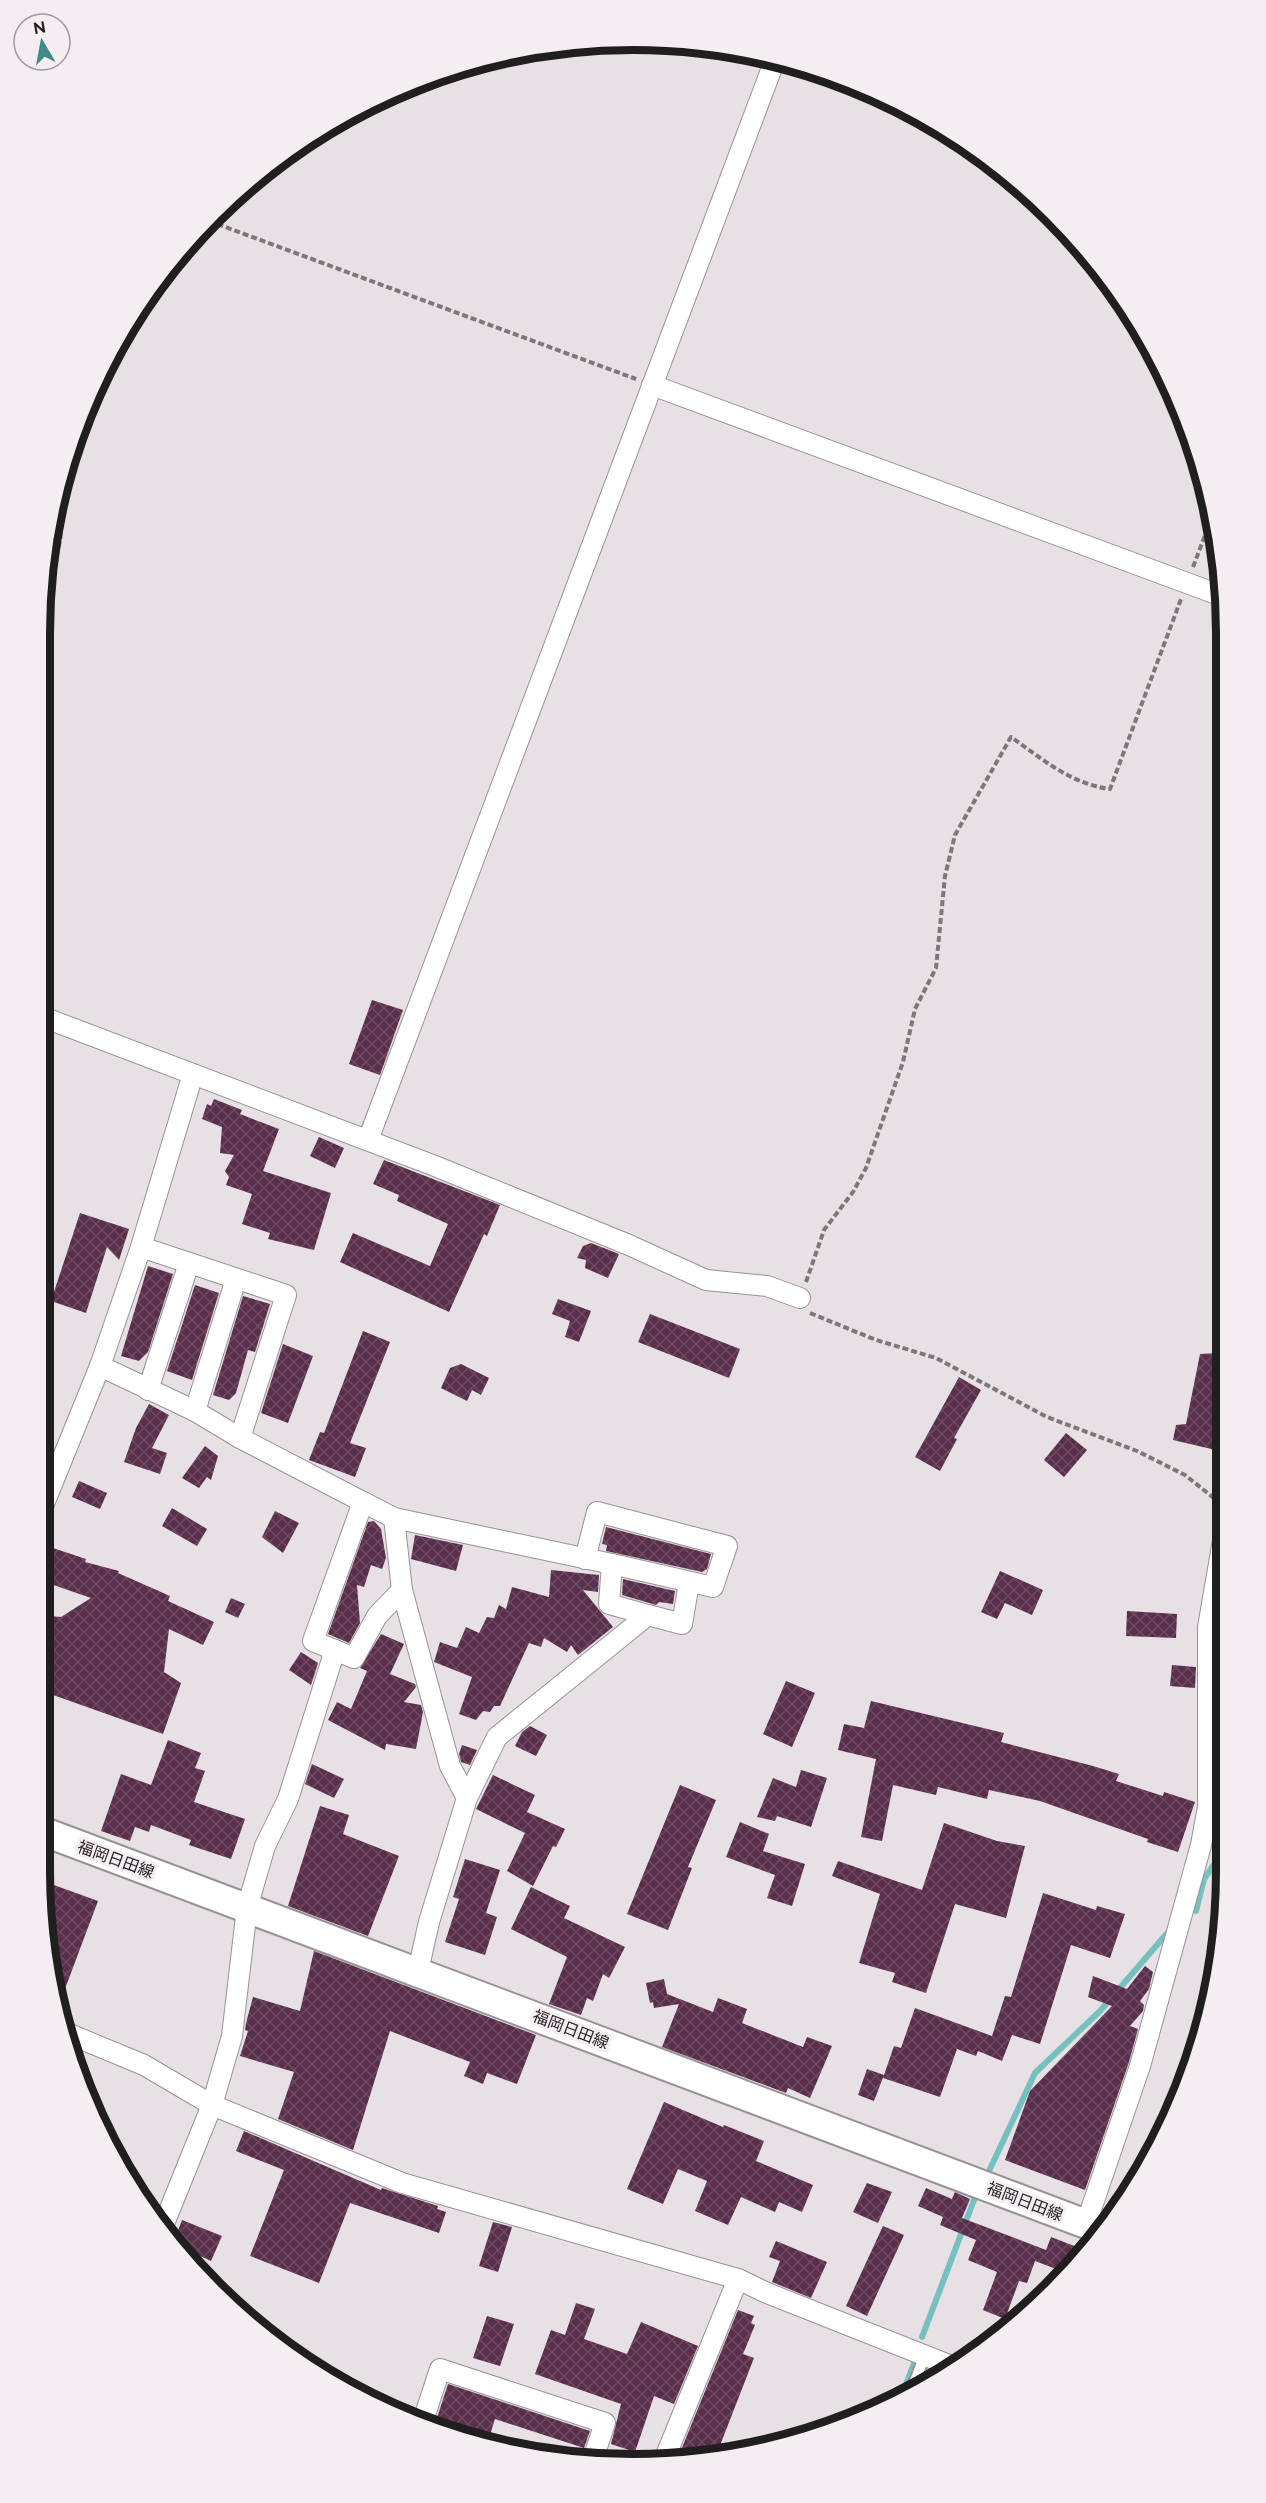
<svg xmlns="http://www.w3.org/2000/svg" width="1266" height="2503" font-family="Raleway,'Noto Sans JP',sans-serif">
	<defs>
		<pattern id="building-cross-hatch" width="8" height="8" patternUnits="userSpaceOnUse" patternTransform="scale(1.5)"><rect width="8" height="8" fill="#5a2f4b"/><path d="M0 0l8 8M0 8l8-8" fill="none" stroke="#6e4b62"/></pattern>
	</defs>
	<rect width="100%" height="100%" fill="#e7e0e4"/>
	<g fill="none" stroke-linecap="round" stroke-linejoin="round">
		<!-- stream -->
		<g stroke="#76c1bf" stroke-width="6">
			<polyline points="1196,1911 1204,1879 1226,1847"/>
			<polyline points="990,2169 1035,2073 1100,2011 1169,1931"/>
			<polyline points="922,2337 974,2200"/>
			<polyline points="900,2400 916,2358"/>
		</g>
	</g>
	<!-- building -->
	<g fill="url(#building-cross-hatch)">
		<polygon points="372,1000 403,1010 380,1075 349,1064"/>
		<polygon points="214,1099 242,1110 240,1114 279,1129 263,1171 331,1193 314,1250 268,1239 270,1233 242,1224 252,1194 226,1185 229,1177 225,1171 234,1155 220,1153 222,1127 202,1119 207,1104 211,1106"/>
		<polygon points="319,1137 344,1148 335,1168 310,1156"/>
		<polygon points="384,1160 500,1205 487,1236 484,1234 449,1312 340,1262 353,1233 430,1266 448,1224 397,1201 399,1195 373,1184"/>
		<polygon points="80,1213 129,1229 119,1260 107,1247 86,1313 51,1301"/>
		<polygon points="591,1243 619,1254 608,1278 585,1268 586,1260 577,1258 583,1246"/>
		<polygon points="148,1266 173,1274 148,1352 139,1361 121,1356"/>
		<polygon points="195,1285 219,1293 192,1380 167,1371"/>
		<polygon points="243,1296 270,1304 255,1352 248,1350 236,1393 229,1400 213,1395"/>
		<polygon points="558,1299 591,1311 579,1342 565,1337 570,1321 552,1314"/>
		<polygon points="650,1314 740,1349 729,1378 638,1342"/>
		<polygon points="363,1331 390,1342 350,1443 366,1448 355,1477 309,1460 320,1432 324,1433"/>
		<polygon points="283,1344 313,1356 288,1423 261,1413"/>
		<polygon points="1219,1353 1220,1359 1224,1360 1224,1433 1220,1451 1173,1440 1176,1425 1186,1424 1200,1354"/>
		<polygon points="461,1364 489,1378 481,1395 472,1390 467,1401 441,1388 450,1368"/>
		<polygon points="959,1377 981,1390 954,1438 957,1439 940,1471 915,1457"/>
		<polygon points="149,1404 169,1415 152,1448 167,1453 160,1474 124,1462 136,1428"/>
		<polygon points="1066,1433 1087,1450 1064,1477 1044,1460"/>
		<polygon points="205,1446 218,1456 211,1480 207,1477 199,1488 182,1478"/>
		<polygon points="79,1481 107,1493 100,1509 72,1497"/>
		<polygon points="172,1508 207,1529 197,1546 162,1526"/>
		<polygon points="275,1511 299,1523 283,1553 262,1537"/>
		<polygon points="374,1521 381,1529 386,1558 382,1569 371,1565 364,1587 357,1585 360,1623 349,1643 328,1634 368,1522"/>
		<polygon points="606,1527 711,1554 707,1569 702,1572 606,1551 607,1545 602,1544"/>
		<polygon points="415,1535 463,1545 456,1571 411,1559"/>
		<polygon points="50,1547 86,1559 85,1562 119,1571 118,1573 170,1596 168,1601 214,1622 203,1645 169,1629 164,1672 181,1683 163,1734 39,1690 39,1615 61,1617 91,1598 39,1580"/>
		<polygon points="551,1570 599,1575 598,1592 583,1590 613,1627 578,1655 571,1645 567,1652 544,1638 541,1647 529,1643 500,1706 494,1706 490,1712 483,1711 476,1720 459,1714 472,1677 434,1662 440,1642 457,1648 466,1627 479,1633 487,1617 494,1618 499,1605 506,1609 512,1587 549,1597"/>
		<polygon points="1000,1571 1043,1590 1032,1615 1005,1603 997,1619 981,1612"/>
		<polygon points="623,1579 675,1591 673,1604 659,1602 656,1605 622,1595"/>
		<polygon points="231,1598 245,1604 238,1618 225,1612"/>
		<polygon points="1127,1611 1177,1614 1176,1638 1126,1636"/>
		<polygon points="1221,1620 1225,1621 1225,1676 1220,1675"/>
		<polygon points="381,1634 404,1644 390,1674 415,1684 416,1687 404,1702 421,1705 423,1712 416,1749 386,1744 385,1750 328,1720 337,1702 351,1709 367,1671 360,1668"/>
		<polygon points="301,1652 318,1663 311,1685 289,1670"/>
		<polygon points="1172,1665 1196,1667 1195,1688 1170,1686"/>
		<polygon points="786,1681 815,1693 792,1747 763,1734"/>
		<polygon points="871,1701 1004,1733 1001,1742 1093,1766 1119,1774 1116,1781 1163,1796 1164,1792 1195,1802 1178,1852 1147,1842 1148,1839 1040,1801 989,1790 987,1799 938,1787 936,1795 893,1785 882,1841 861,1837 876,1759 838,1750 844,1724 864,1728"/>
		<polygon points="530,1726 547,1735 536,1756 515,1746 522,1732"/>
		<polygon points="168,1740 201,1753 195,1768 205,1771 194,1802 245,1819 231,1859 189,1845 191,1840 151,1825 149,1832 135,1827 130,1841 101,1831 121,1774 151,1785"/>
		<polygon points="462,1745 477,1750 470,1765 461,1762 459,1754"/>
		<polygon points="312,1764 344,1779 334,1798 305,1784"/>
		<polygon points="801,1770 827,1778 811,1827 777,1816 775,1821 757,1817 773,1778 796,1787"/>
		<polygon points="493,1775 535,1795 527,1812 565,1829 556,1847 553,1846 533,1886 507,1871 525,1833 476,1809"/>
		<polygon points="680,1785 716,1800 688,1867 692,1868 668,1930 627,1914"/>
		<polygon points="320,1806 349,1815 343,1834 399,1856 368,1936 288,1906"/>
		<polygon points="740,1822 769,1834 763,1851 805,1864 792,1906 767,1898 775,1875 726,1857"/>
		<polygon points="944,1823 997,1841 1025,1846 1006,1918 955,1904 926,1993 892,1982 895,1973 859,1963 880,1894 832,1876 838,1861 922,1890"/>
		<polygon points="465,1859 500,1870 486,1913 497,1917 485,1955 445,1942 459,1899 453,1897"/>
		<polygon points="40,1880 98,1901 57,2010 50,1986"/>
		<polygon points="531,1887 570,1906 564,1918 625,1947 609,1978 603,1974 593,2001 587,1998 581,2015 549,2004 567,1957 511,1929"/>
		<polygon points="1043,1893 1096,1910 1097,1906 1125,1914 1110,1958 1071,1945 1040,2044 1012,2035 1002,2061 978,2051 976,2056 957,2049 940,2097 883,2078 894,2046 901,2048 915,2008 992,2036 1005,1996 1011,1997"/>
		<polygon points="314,1951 536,2035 517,2084 487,2073 483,2084 464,2076 470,2062 390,2031 353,2150 278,2119 294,2072 240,2056 248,2031 245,2030 246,2023 253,1997 300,2011"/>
		<polygon points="1145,1966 1153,1972 1149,1989 1140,2001 1144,2005 1143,2011 1130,2026 1138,2029 1129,2062 1085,2190 1005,2160 1030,2091 1112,2006 1088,1997 1093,1976 1127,1989"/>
		<polygon points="664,1979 667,1994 713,2012 718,1998 747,2009 742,2023 803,2047 807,2037 832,2046 810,2098 788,2088 786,2093 662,2047 679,2004 654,2008 653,2002 650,2003 646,1983"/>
		<polygon points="867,2069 884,2075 874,2101 858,2095"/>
		<polygon points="664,2102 723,2127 724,2125 764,2141 756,2161 813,2185 802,2212 779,2202 775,2212 741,2197 728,2225 695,2211 707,2181 678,2169 663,2204 627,2189"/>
		<polygon points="244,2131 381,2190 382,2188 438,2206 437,2209 446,2212 439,2233 350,2203 319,2283 250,2256 284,2170 236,2151"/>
		<polygon points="867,2183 892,2192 878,2223 853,2212"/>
		<polygon points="926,2188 952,2199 955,2192 970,2199 962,2218 1046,2250 1051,2237 1077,2247 1076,2250 1084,2252 1067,2273 1035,2261 1027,2283 1019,2281 1005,2319 983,2310 997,2272 968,2260 976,2240 940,2225 943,2217 918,2206"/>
		<polygon points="182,2220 222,2236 211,2261 173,2244"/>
		<polygon points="493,2222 512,2227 498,2272 479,2266"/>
		<polygon points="883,2226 904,2235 867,2316 846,2306"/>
		<polygon points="776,2241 827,2262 811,2298 772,2282 780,2261 769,2257"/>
		<polygon points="576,2303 595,2309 584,2339 627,2354 641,2322 698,2346 674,2404 654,2396 635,2452 611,2444 621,2404 535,2374 551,2330 565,2335"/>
		<polygon points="738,2310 754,2316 751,2323 755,2325 743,2354 754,2358 719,2448 715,2458 677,2460"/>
		<polygon points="487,2316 514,2324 500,2366 473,2358"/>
		<polygon points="448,2384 590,2431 584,2448 495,2419 487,2444 434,2427"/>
	</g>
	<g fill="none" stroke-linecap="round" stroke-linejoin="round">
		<defs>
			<polyline id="service" points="910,2394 925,2355"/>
			<g id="minor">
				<polyline points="652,385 1222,596"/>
				<polyline points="40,1016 435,1166 629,1245 706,1280 767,1286 800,1298"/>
				<polyline points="368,1140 776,57"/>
				<polyline points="141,1247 193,1074"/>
				<polyline points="100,1366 141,1247 286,1295 240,1438"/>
				<polyline points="148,1390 189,1263"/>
				<polyline points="195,1411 236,1279"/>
				<polyline points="39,1516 100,1366 195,1411 240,1438 363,1502"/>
				<polyline points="394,1518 363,1502 313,1641 354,1658 377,1616 402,1590"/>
				<polyline points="585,1559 597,1512 727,1546 713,1587 612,1564"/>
				<polyline points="648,1615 682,1624 689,1583"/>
				<polyline points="418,1971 429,1922 467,1798 450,1766 402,1590 394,1518 612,1564 609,1604 648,1615 497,1737 467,1798"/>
				<polyline points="62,2031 144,2065 212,2105 402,2183 738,2279 767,2293 954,2367"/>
				<polyline points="1086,2224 1140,2066 1201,1845 1208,1807 1208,1627 1225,1529"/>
				<polyline points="161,2231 212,2105 232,2036 247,1908 265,1846 288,1799 335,1650"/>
				<polyline points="422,2424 440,2369 605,2423 592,2462"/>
				<polyline points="664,2460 738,2279"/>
			</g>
			<polyline id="secondary" points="39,1830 1102,2230"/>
		</defs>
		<!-- service casing -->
		<use href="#service" stroke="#989296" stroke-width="14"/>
		<!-- minor casing -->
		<use href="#minor" stroke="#989296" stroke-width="22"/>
		<!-- secondary casing -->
		<use href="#secondary" stroke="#989296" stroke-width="32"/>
		<!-- path -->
		<g stroke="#7c787a" stroke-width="4" stroke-dasharray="6 3" stroke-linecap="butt">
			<polyline points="209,221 636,379"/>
			<polyline points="1193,567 1212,517"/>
			<path d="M43 580C57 558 68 532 55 507"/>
			<path d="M806 1282 824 1230 853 1192 866 1168 903 1062 915 1009 936 968 945 876 955 835 1011 737C1042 759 1071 784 1110 789L1181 599"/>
			<polyline points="810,1313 876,1340 936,1358 1047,1417 1137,1451 1185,1475 1225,1507"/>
		</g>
		<!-- service -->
		<use href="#service" stroke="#fff" stroke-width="10"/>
		<!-- minor -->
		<use href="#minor" stroke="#fff" stroke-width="20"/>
		<!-- secondary -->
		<use href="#secondary" stroke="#fff" stroke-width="28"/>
	</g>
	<g text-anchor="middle" stroke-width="6" stroke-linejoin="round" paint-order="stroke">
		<!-- street labels -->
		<g font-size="16" fill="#201e1f" stroke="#f4edf1">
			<text transform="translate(116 1859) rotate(20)" y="6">福岡日田線</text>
			<text transform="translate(571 2029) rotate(21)" y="6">福岡日田線</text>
			<text transform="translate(1025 2201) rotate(21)" y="6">福岡日田線</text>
		</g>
	</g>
	<!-- crop -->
	<path d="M0 0H1266V2503H0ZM633 50H633A583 583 0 0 1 1216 633V1871A583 583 0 0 1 633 2454H633A583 583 0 0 1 50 1871V633A583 583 0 0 1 633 50Z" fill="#f4edf1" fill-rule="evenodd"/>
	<path fill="none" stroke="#201e1f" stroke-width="8" d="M633 50H633A583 583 0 0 1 1216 633V1871A583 583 0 0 1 633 2454H633A583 583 0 0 1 50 1871V633A583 583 0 0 1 633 50Z"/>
	<!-- north arrow -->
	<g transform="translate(42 42) rotate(350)"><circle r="28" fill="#f4edf1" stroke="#9f9a9d" stroke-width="1.5"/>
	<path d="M0-4.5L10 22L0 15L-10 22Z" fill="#428a87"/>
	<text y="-9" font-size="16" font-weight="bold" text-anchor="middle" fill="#201e1f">N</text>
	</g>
</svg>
